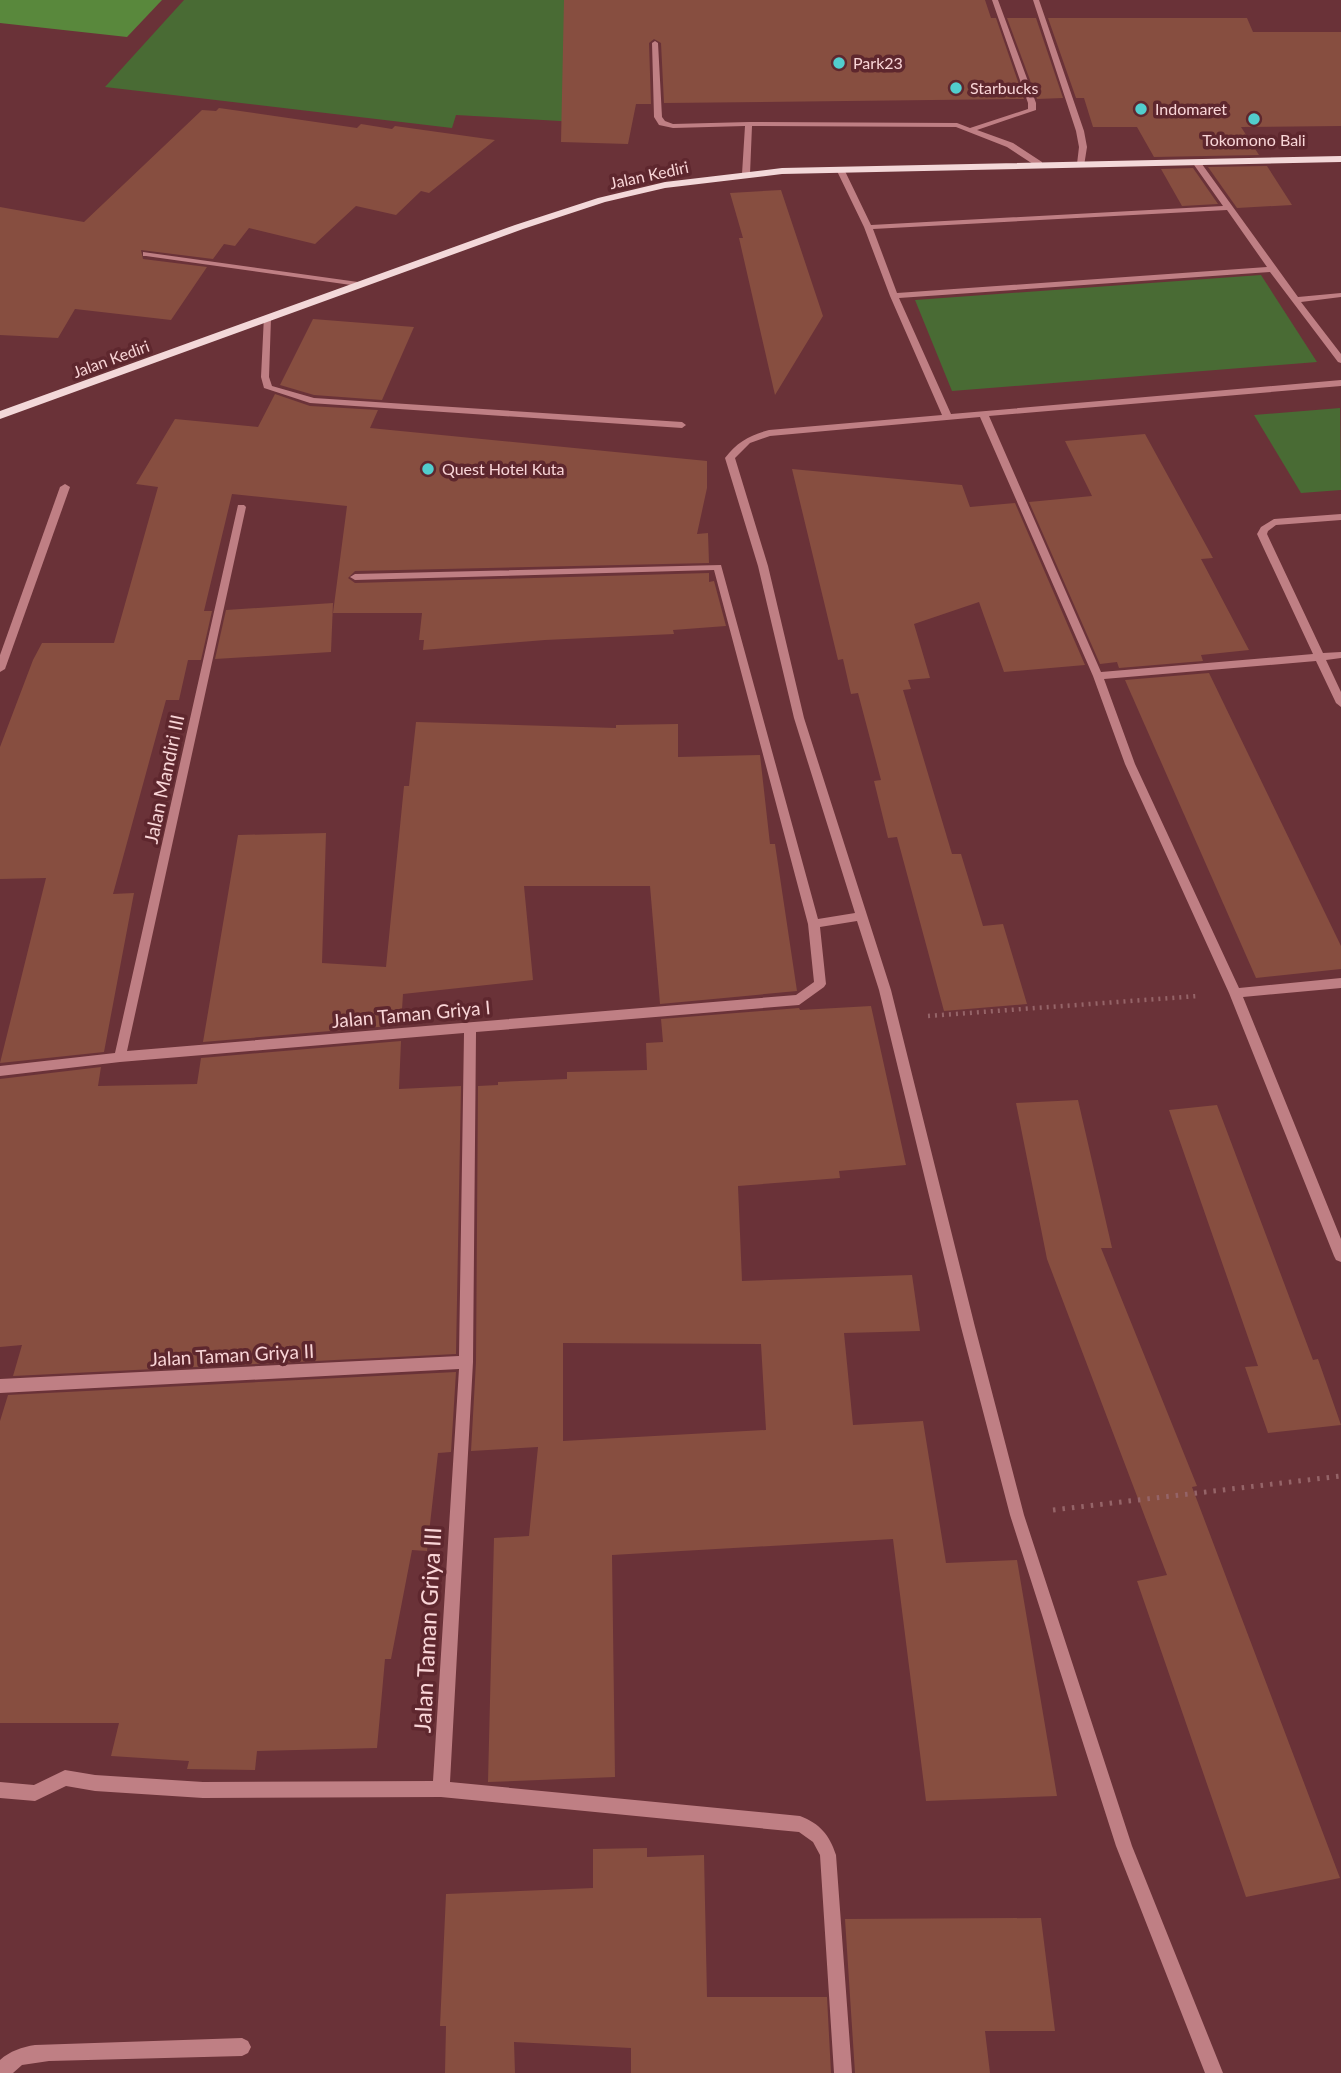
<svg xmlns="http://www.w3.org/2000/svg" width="1341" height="2073" font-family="Lato,sans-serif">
	<rect width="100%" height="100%" fill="#6a3238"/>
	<!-- green -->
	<g fill="#496b34">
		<polygon points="184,0 636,0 629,125 456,115 452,128 105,87"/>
		<polygon points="1261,275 1317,362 952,391 915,300"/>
		<polygon points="1340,408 1341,490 1301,493 1254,415"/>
	</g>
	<!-- forest -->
	<polygon fill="#59883c" points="0,0 162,0 127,37 0,23"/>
	<!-- building -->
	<g fill="#874e40" fill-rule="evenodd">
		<polygon points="564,0 985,0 991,18 996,18 1024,99 664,103 661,43 654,39 649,43 651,104 636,104 628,144 561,142"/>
		<polygon points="1007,18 1036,18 1063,98 1037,99"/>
		<polygon points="1048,18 1247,18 1253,32 1341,32 1341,126 1241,127 1259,155 1154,157 1137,127 1093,127 1084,98 1076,98"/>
		<polygon points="219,108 357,128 361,124 392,129 395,126 495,140 429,193 421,191 396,215 356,206 315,244 249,228 235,246 224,244 213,259 141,250 143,259 207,267 171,320 75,309 58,338 0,335 0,207 84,222 202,110 216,111"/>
		<polygon points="1267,166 1292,205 1237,208 1208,167"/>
		<polygon points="1193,168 1218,204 1182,206 1161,169"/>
		<polygon points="781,190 823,316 775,395 739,238 743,238 730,193"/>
		<polygon points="313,319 414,327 382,400 314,395 280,385"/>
		<polygon points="275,394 310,406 378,410 370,428 707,461 707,488 697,534 708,533 709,563 355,571 348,578 355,583 709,573 709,582 714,581 726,626 673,630 674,634 545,640 423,650 424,640 419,640 422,613 333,613 347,506 232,494 204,611 212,611 201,660 188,660 179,700 166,700 113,894 134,893 104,1052 0,1063 46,878 0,879 0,747 33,660 42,643 114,643 158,487 136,484 175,419 258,427"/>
		<polygon points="1145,434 1213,558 1201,559 1249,650 1201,655 1203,661 1119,668 1117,662 1100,664 1029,502 1092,496 1065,441"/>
		<polygon points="792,469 962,485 970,507 1015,503 1085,665 1004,672 979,602 914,624 930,678 908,680 911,689 903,690 952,854 961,854 983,926 1003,924 1027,1004 944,1011 897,837 888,838 874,781 881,780 858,693 851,694 843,659 838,660"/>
		<polygon points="333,603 331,652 215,659 226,610"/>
		<polygon points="1209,673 1341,946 1341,969 1256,978 1125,680"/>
		<polygon points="416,722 616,728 616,725 678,724 678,757 760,755 770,844 775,844 797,991 660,1004 650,886 524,886 533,980 403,994 401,1025 203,1042 238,835 326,833 322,963 386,967 404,786 409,786"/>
		<path d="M871 1006 906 1165 839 1171 840 1178 738 1186 742 1281 912 1275 920 1331 844 1333 853 1425 923 1421 946 1563 1017 1560 1057 1796 926 1801 893 1539 612 1555 615 1777 488 1782 494 1538 529 1536 538 1447 471 1451 476 1362 478 1086 498 1085V1082L567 1079V1072L647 1070 646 1043 663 1042 661 1019 799 1008 800 1010ZM563 1343 761 1344 766 1430 563 1441Z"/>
		<polygon points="401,1041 399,1089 461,1086 456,1354 13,1376 22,1345 0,1347 0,1079 101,1067 98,1086 197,1084 201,1058"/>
		<polygon points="1078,1100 1112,1248 1101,1248 1197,1486 1192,1487 1340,1878 1246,1897 1137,1581 1167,1575 1047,1259 1016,1103"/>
		<polygon points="1217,1105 1313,1360 1318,1359 1341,1425 1268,1433 1245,1367 1258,1366 1169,1110"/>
		<polygon points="456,1372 451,1452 438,1453 427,1551 412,1550 391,1659 385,1659 377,1748 257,1751 255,1770 187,1769 189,1761 111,1756 119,1723 0,1723 0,1421 8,1395"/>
		<polygon points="647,1848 647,1857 704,1855 707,1997 827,1997 831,2073 631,2073 631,2048 514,2042 515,2073 445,2073 446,2026 440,2026 446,1894 593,1888 593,1849"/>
		<polygon points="1041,1918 1055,2031 985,2031 990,2073 855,2073 845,1919"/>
	</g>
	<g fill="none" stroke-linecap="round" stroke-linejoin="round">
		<!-- path-far1 -->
		<polyline stroke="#956468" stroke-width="4.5" stroke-dasharray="2 5" stroke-linecap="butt" points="928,1016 1198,996"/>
		<!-- path -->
		<polyline stroke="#956468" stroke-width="5" stroke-dasharray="2.5 7" stroke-linecap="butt" points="1053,1510 1341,1476"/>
		<!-- minor -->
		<g fill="#bf7f84" fill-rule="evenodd">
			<polygon points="992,0 998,0 1036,103 1036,110 977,130 1013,143 1042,162 1042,166 1036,166 1007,147 956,127 752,126 750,174 746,176 742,174 745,126 673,128 659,125 654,117 652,43 655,41 658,43 662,117 665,121 673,124 749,122 957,123 970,128 1028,109 1028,103"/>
			<polygon points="1033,0 1039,0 1084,131 1087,147 1084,166 1077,164 1079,147 1076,131"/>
			<path d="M1193 160H1199L1298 297 1341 293V297L1301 302 1341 354V363L1338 362 1270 272 899 298 951 414 1341 380V386L989 416 1101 672 1313 654 1257 534 1261 527 1274 519 1341 514V520L1276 525 1268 531 1267 534 1323 653 1341 652V658L1326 660 1341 692V707L1336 703 1316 661 1104 679 1135 764 1239 988 1341 978V988L1243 997 1341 1239V1262L1336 1260 1334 1256 1229 993 1125 764 1093 676 980 417 770 436 750 443 735 458 768 566 804 718 891 990 975 1327 1024 1515 1132 1846 1223 2073H1205L1116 1846 1010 1515 961 1327 879 990 857 921 820 927 826 984 824 987 799 1005 476 1032 473 1362 450 1782 800 1816C820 1824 829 1834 836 1855L852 2073H834L820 1855 813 1842 799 1832 441 1797 203 1798 95 1791 66 1786 35 1801 0 1798V1782L34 1785 65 1770 95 1775 203 1782 433 1781 459 1369 0 1393V1379L459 1356 464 1033 120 1062 0 1076V1066L115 1053 238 505H244L246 507 127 1051 796 995 814 982 808 924 714 570 355 580 350 577 355 574 721 565 818 919 855 913 794 718 758 566 725 458C737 442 750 435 769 430L942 415 890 296 864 227 836 169 840 167 844 169 871 225 1223 206 1192 162ZM1227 210 1267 267 897 293 873 229Z"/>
			<polygon points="143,252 358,282 362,284 358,286 146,256 143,256"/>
			<polygon points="264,316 271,318 269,377 272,386 314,398 682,422 686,425 682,428 310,403 264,388 261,377"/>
			<polygon points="65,484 70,487 5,669 0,672 0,655 60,487"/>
			<path d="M242 2038 248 2041 251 2047 248 2053 242 2056 49 2061 22 2065 13 2073H0V2060C10 2051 22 2047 35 2045Z"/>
		</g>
		<!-- major -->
		<polygon fill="#f3d8d9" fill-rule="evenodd" points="1341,156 1341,162 782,174 665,188 605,202 523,229 0,419 0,411 515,225 598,198 665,182 782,168"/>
	</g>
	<!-- markers -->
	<g fill="#52cdcd" stroke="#5e272e" stroke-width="2.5">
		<circle cx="839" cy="63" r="7"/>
		<circle cx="956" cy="88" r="7"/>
		<circle cx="1141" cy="109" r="7"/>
		<circle cx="1254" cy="119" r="7"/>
		<circle cx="428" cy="469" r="7"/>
	</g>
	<g text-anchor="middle" stroke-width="7" stroke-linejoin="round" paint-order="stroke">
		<!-- far-poi labels -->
		<g font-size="16" fill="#f9d5d7" stroke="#5e272e" text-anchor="start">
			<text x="853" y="69">Park23</text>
			<text x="970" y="94">Starbucks</text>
			<text x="1155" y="115">Indomaret</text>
			<text x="1254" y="146" text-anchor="middle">Tokomono Bali</text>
			<text x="442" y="475">Quest Hotel Kuta</text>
		</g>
		<!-- far-street labels -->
		<g font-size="16" fill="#f9d5d7" stroke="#5e272e">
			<text transform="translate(649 175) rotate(-12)" y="6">Jalan Kediri</text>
			<text transform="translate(111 359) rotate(-20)" y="6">Jalan Kediri</text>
		</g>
		<!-- street labels -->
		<g font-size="19" fill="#f9d5d7" stroke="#5e272e">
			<text transform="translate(164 779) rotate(-78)" y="7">Jalan Mandiri III</text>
			<text transform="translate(411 1014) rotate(-5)" y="7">Jalan Taman Griya I</text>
			<text transform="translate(232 1355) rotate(-3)" y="7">Jalan Taman Griya II</text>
		</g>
		<!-- near-street labels -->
		<g font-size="23" fill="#f9d5d7" stroke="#5e272e">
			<text transform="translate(428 1630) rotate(-87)" y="8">Jalan Taman Griya III</text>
		</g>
	</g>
</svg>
